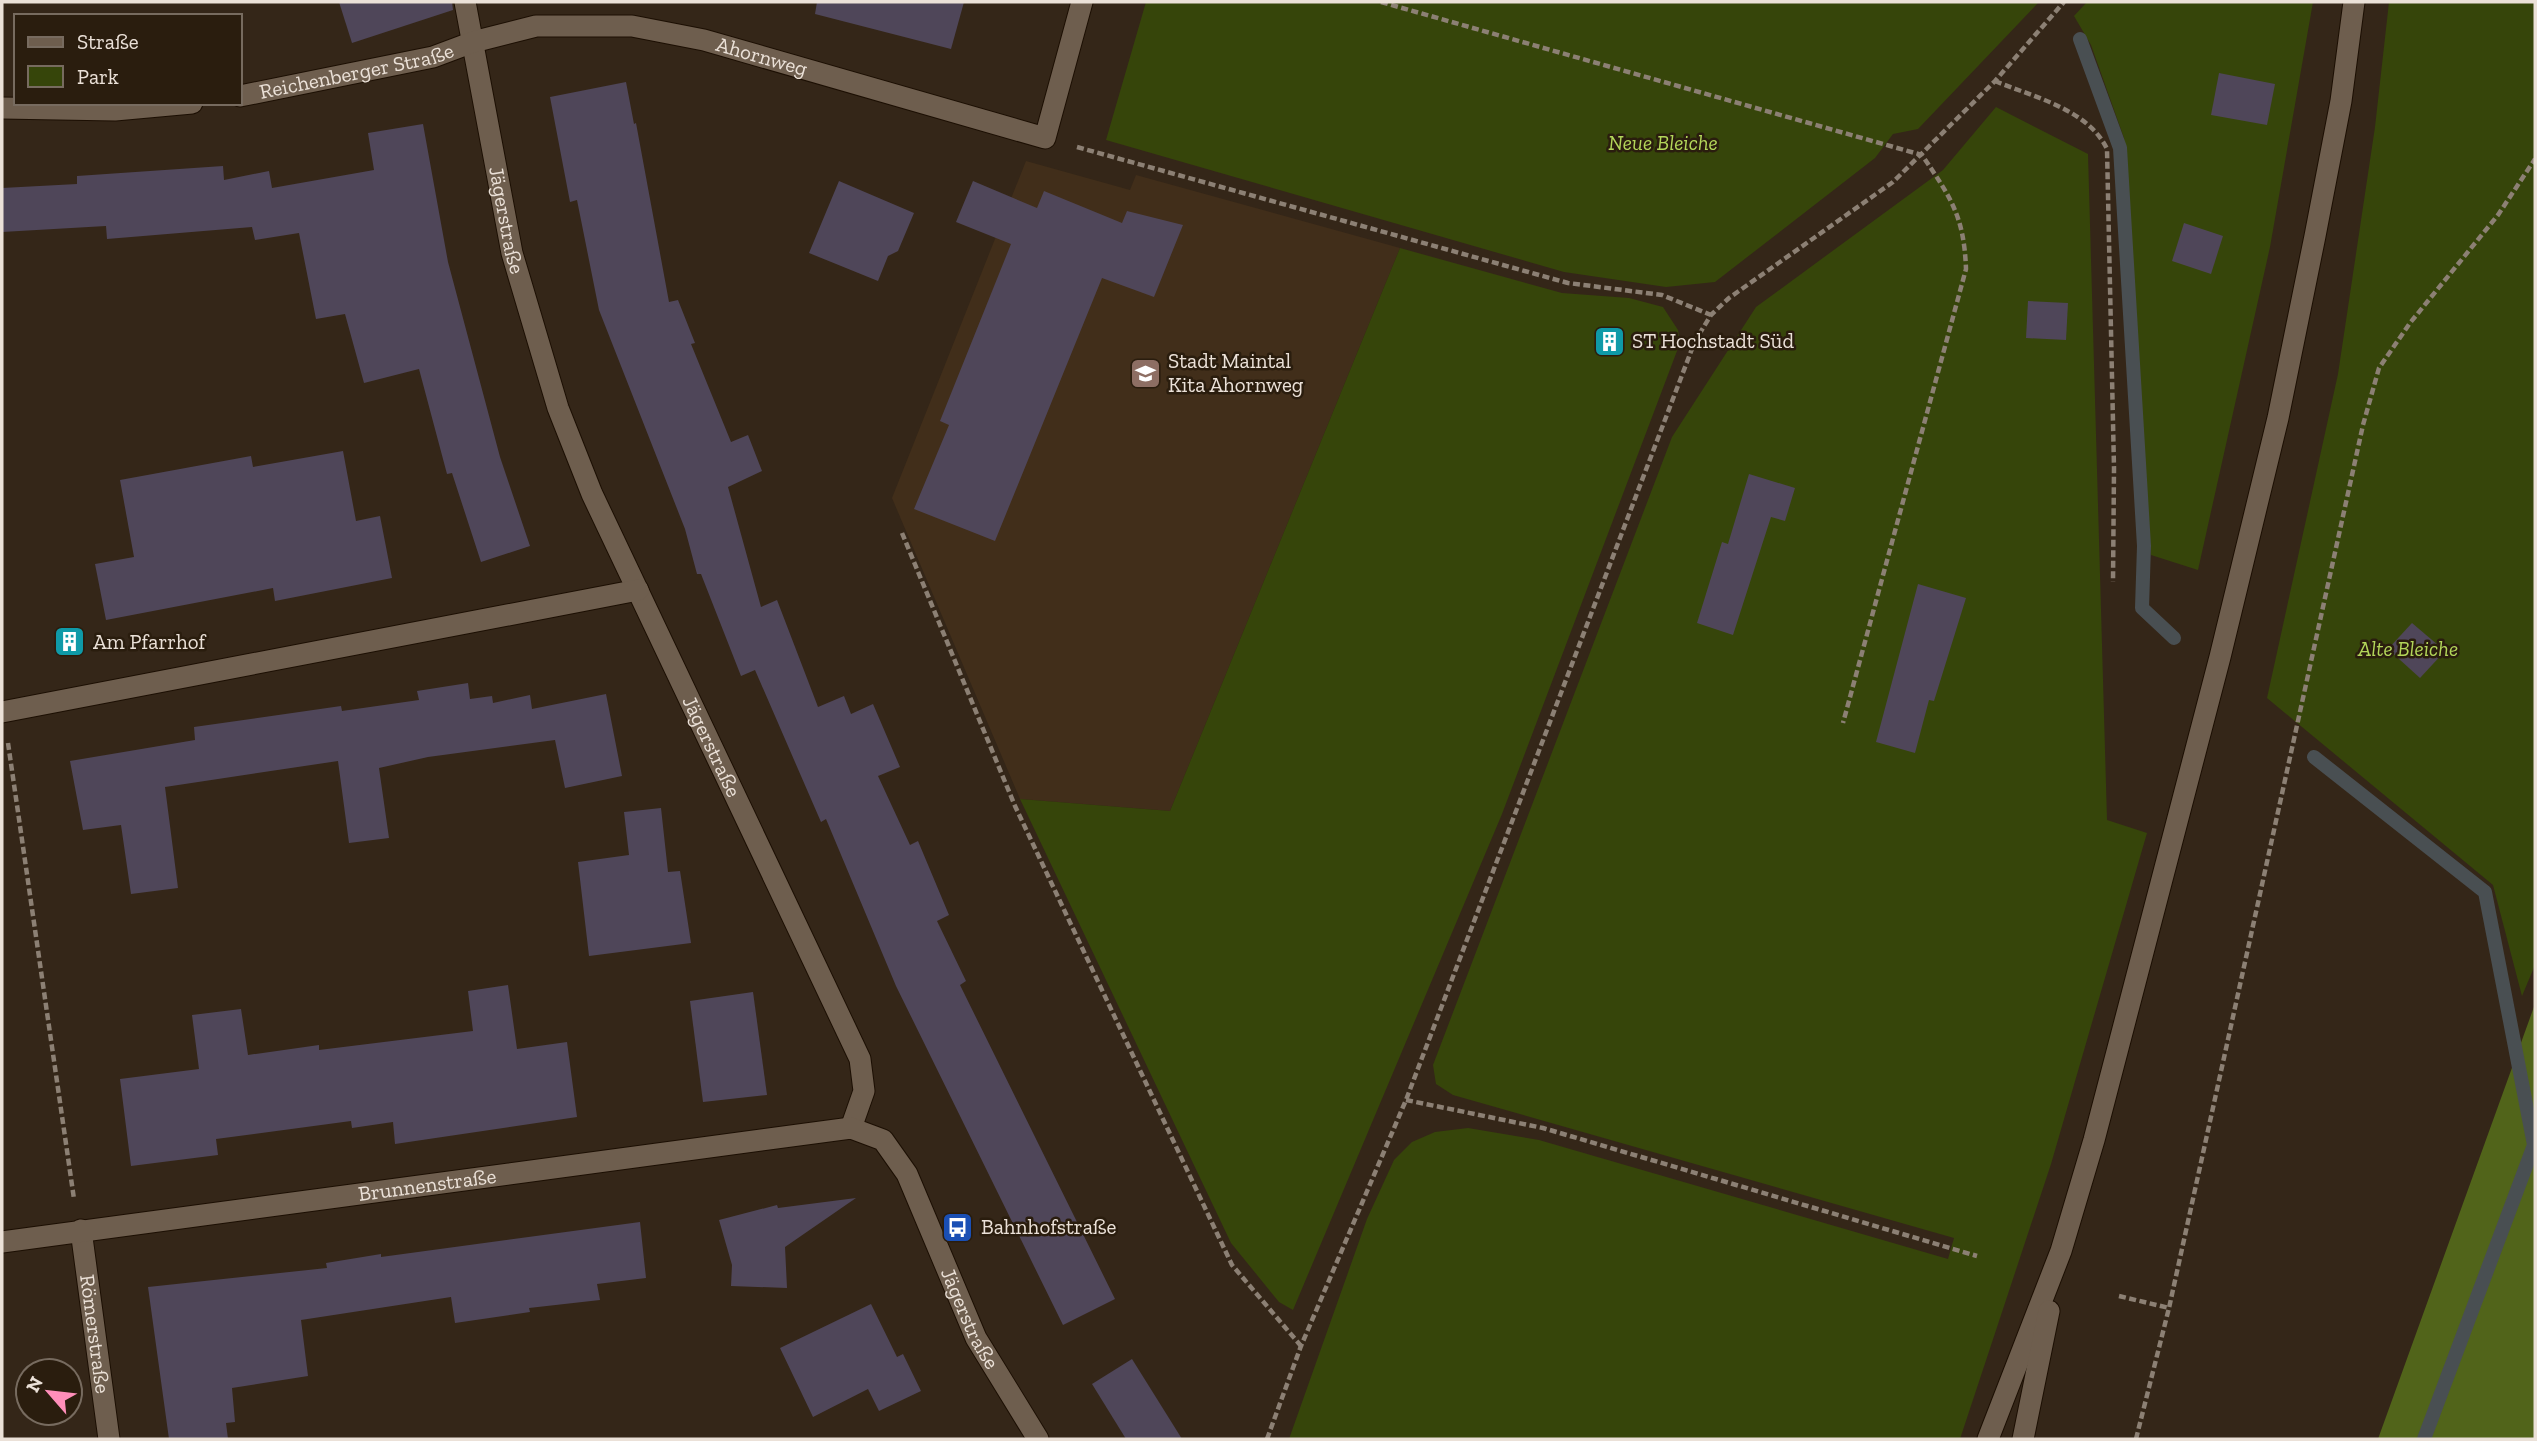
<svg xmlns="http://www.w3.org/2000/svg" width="2537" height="1441" font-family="'Zilla Slab',serif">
	<rect width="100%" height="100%" fill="#342618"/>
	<!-- built -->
	<polygon fill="#412e1a" points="1026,161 1130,190 1136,175 1400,248 1170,811 1020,799 892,498"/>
	<!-- green -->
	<g fill="#36450a">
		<polygon points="1146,2 2039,2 1918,129 1893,134 1875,158 1715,282 1666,287 1564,272 1106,140"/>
		<polygon points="2087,2 2313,2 2270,247 2198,570 2151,555 2124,138 2091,45 2074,16"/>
		<polygon points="2389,2 2535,2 2535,965 2522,996 2493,885 2267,698 2338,374 2375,127"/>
		<polygon points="1996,107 2088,154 2107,820 2147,833 2051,1164 1960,1439 1289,1439 1367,1219 1394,1160 1412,1142 1435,1132 1468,1128 1539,1140 1948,1259 1954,1238 1453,1095 1436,1084 1433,1065 1672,437 1756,307 1943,170"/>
		<polygon points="1400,248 1562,293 1629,298 1663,307 1678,330 1680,343 1502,814 1293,1310 1279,1302 1231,1243 1020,799 1170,811"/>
	</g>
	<!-- forest -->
	<polygon fill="#51641a" points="2535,1003 2535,1439 2378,1439 2535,1004"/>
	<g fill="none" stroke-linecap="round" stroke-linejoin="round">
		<!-- stream -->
		<g stroke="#494f52" stroke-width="14">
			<polyline points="2080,39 2120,148 2144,546 2142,608 2174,638"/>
			<polyline points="2314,757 2485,892 2534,1145 2424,1439"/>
		</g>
	</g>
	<!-- building -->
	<g fill="#4f4659">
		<polygon points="339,2 452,2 453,10 352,43"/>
		<polygon points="817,2 964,2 951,49 815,14"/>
		<polygon points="2219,73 2275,84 2267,125 2211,115"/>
		<polygon points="626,82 634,124 636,123 669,302 678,300 695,343 691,344 731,442 748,435 762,471 728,487 761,607 777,600 818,707 844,696 851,714 873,704 900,767 878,776 910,845 918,841 949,915 937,921 966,981 960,985 1115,1299 1063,1325 896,986 826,819 821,822 755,670 741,676 701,574 697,574 685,529 599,310 577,200 570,202 550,97"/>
		<polygon points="423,124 448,262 500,457 530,546 481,562 452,473 447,474 419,369 364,383 345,314 316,319 299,233 255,240 252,227 107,239 106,226 2,232 2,188 77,184 77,176 223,166 224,180 269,171 272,188 374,170 368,133"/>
		<polygon points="839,181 914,213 898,251 888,256 878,281 809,253"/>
		<polygon points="973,181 1037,208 1044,191 1122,223 1127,211 1183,225 1154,297 1102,278 995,541 914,509 949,425 940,421 1011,244 956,222"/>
		<polygon points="2184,223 2223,236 2211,274 2172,261"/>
		<polygon points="2028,301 2068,303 2066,340 2026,338"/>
		<polygon points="343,451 356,521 380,516 392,578 275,601 273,588 106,620 95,564 134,557 120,480 251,456 253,467"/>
		<polygon points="1749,474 1795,488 1785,521 1771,517 1733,635 1697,623 1722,542 1728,544"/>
		<polygon points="1918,584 1966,598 1934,701 1929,700 1915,753 1876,742"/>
		<polygon points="2412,623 2445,651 2420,678 2388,649"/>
		<polygon points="468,683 470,699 492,696 493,703 530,695 532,709 606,694 622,776 565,788 555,740 428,757 379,768 389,838 349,843 338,761 165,787 178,888 131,894 121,825 83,830 70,761 195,740 194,727 341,706 342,711 419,700 417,691"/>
		<polygon points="661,808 668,872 680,871 691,943 589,956 578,862 629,855 624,812"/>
		<polygon points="508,985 517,1049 567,1042 577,1117 395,1144 393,1122 352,1128 351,1121 216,1139 218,1155 131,1166 120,1079 199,1069 192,1015 241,1009 248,1055 319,1045 319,1050 473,1031 468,991"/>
		<polygon points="753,992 767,1095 703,1102 690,1001"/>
		<polygon points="856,1198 785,1247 787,1288 731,1286 732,1265 719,1220 777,1205 778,1208"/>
		<polygon points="640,1222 646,1278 597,1284 600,1300 529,1308 530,1312 455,1323 451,1297 301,1320 308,1376 232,1388 235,1422 226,1423 228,1439 169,1439 148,1287 327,1268 326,1263 381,1254 381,1257"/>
		<polygon points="871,1304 897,1357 903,1354 921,1391 879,1411 868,1389 813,1417 780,1348"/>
		<polygon points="1132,1359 1182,1439 1126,1439 1092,1384"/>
	</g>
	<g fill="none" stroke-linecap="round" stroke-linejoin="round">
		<defs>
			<g id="minor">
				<path id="s1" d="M465 2 512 253 558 408 592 494 860 1059 864 1091 851 1128"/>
				<path id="s2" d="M240 96 433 57 473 42 536 26H632L704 40 1045 138 1082 2"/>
				<polyline points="2,108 115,110 192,103"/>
				<polyline points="2,712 638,590"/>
				<path id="s3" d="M81 1230 109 1439"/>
				<path id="s4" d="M2 1242 851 1128 883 1140 907 1174 976 1338 1038 1439"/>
			</g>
			<g id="secondary">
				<polyline points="1988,1439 2061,1251 2094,1140 2220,657 2278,418 2315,236 2341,101 2354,2"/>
				<polyline points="2023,1439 2049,1311"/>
			</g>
		</defs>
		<!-- minor casing -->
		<use href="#minor" stroke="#1c0f03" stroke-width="23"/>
		<!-- secondary casing -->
		<use href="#secondary" stroke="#1c0f03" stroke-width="23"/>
		<!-- path -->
		<g stroke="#8c8074" stroke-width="4.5" stroke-dasharray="7 3.5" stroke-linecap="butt">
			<path d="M1381 2 1922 155C1951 198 1964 216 1966 269L1843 723"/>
			<path d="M1995 81C2033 97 2088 109 2107 149L2114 468 2113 582"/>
			<polyline points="1077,147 1568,283 1662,295 1711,315"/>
			<polyline points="902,533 1015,806 1232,1265 1301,1346"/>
			<polyline points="8,743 74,1199"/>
			<polyline points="1406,1100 1543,1128 1977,1256"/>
			<polyline points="2119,1296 2169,1308 2363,425 2379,368 2410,323 2498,215 2535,159"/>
			<polyline points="1267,1439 1301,1346 1406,1100 1695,341 1711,315 1729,298 1893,182 1995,81 2064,2"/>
			<polyline points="2136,1439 2169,1308"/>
		</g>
		<!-- minor -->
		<use href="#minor" stroke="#6e5e4e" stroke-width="21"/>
		<!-- secondary -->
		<use href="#secondary" stroke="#6e5e4e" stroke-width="21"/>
	</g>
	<!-- icons -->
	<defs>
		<symbol id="building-square" viewBox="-11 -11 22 22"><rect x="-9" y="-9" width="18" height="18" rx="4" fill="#0f9aa8" stroke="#2a1d0e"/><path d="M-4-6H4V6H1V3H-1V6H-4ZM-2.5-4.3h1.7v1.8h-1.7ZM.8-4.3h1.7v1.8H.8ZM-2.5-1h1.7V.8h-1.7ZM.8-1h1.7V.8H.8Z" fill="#fff"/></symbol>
		<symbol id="school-square" viewBox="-11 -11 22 22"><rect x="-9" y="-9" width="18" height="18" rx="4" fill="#8d6e63" stroke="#2a1d0e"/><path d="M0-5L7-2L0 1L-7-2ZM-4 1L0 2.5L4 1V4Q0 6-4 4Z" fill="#fff"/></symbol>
		<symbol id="bus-square" viewBox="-11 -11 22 22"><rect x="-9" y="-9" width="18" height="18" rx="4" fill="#1a4fb4" stroke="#2a1d0e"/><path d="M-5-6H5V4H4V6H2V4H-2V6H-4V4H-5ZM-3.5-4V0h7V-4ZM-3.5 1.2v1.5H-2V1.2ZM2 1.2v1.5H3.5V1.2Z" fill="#fff"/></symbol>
	</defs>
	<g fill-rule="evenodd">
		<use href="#building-square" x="1592" y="324" width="35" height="35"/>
		<use href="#school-square" x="1128" y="356" width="35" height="35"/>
		<use href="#building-square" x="52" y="624" width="35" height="35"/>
		<use href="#bus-square" x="940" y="1210" width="35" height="35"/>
	</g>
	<g text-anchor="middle" stroke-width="5" stroke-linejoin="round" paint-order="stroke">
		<!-- street labels -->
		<g font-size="21" fill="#ebe1d8" stroke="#2a1d0e">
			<text dy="7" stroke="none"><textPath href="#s2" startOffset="534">Ahornweg</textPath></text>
			<text dy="7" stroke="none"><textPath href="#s2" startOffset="119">Reichenberger Straße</textPath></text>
			<text dy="7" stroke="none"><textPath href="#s1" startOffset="222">Jägerstraße</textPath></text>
			<text dy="7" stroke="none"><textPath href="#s1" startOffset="789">Jägerstraße</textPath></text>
			<text dy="7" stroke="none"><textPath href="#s4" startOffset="429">Brunnenstraße</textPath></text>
			<text dy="7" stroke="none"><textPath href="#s4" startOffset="1090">Jägerstraße</textPath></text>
			<text dy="7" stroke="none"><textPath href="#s3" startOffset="105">Römerstraße</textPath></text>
		</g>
		<!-- park labels -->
		<g font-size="21" font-style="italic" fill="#b3d65a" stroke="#2a1d0e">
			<text x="1663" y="150">Neue Bleiche</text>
			<text x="2408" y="656">Alte Bleiche</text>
		</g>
		<!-- poi labels -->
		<g font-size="21" fill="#ebe1d8" stroke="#2a1d0e" text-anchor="start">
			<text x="1632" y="348">ST Hochstadt Süd</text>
			<text x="1168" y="368">Stadt Maintal<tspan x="1168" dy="24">Kita Ahornweg</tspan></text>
			<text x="93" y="649">Am Pfarrhof</text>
			<text x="981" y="1234">Bahnhofstraße</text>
		</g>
	</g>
	<!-- border -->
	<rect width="2537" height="1441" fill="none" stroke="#ebe1d8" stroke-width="7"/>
	<!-- legend -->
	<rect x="14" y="14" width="228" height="91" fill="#2a1d0e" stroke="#776b5f" stroke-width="2"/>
	<rect x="28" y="37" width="35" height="10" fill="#6e5e4e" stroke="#776b5f" stroke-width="2"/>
	<text x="77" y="49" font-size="21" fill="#ebe1d8">Straße</text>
	<rect x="28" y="66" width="35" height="21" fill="#36450a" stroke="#776b5f" stroke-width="2"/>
	<text x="77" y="84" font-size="21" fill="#ebe1d8">Park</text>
	<!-- north arrow -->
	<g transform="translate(49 1392) rotate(298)"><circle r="33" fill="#2a1d0e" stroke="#776b5f" stroke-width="2"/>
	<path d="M0-5L12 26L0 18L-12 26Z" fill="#ff8eba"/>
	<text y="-10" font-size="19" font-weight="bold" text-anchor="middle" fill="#ebe1d8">N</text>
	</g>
</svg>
